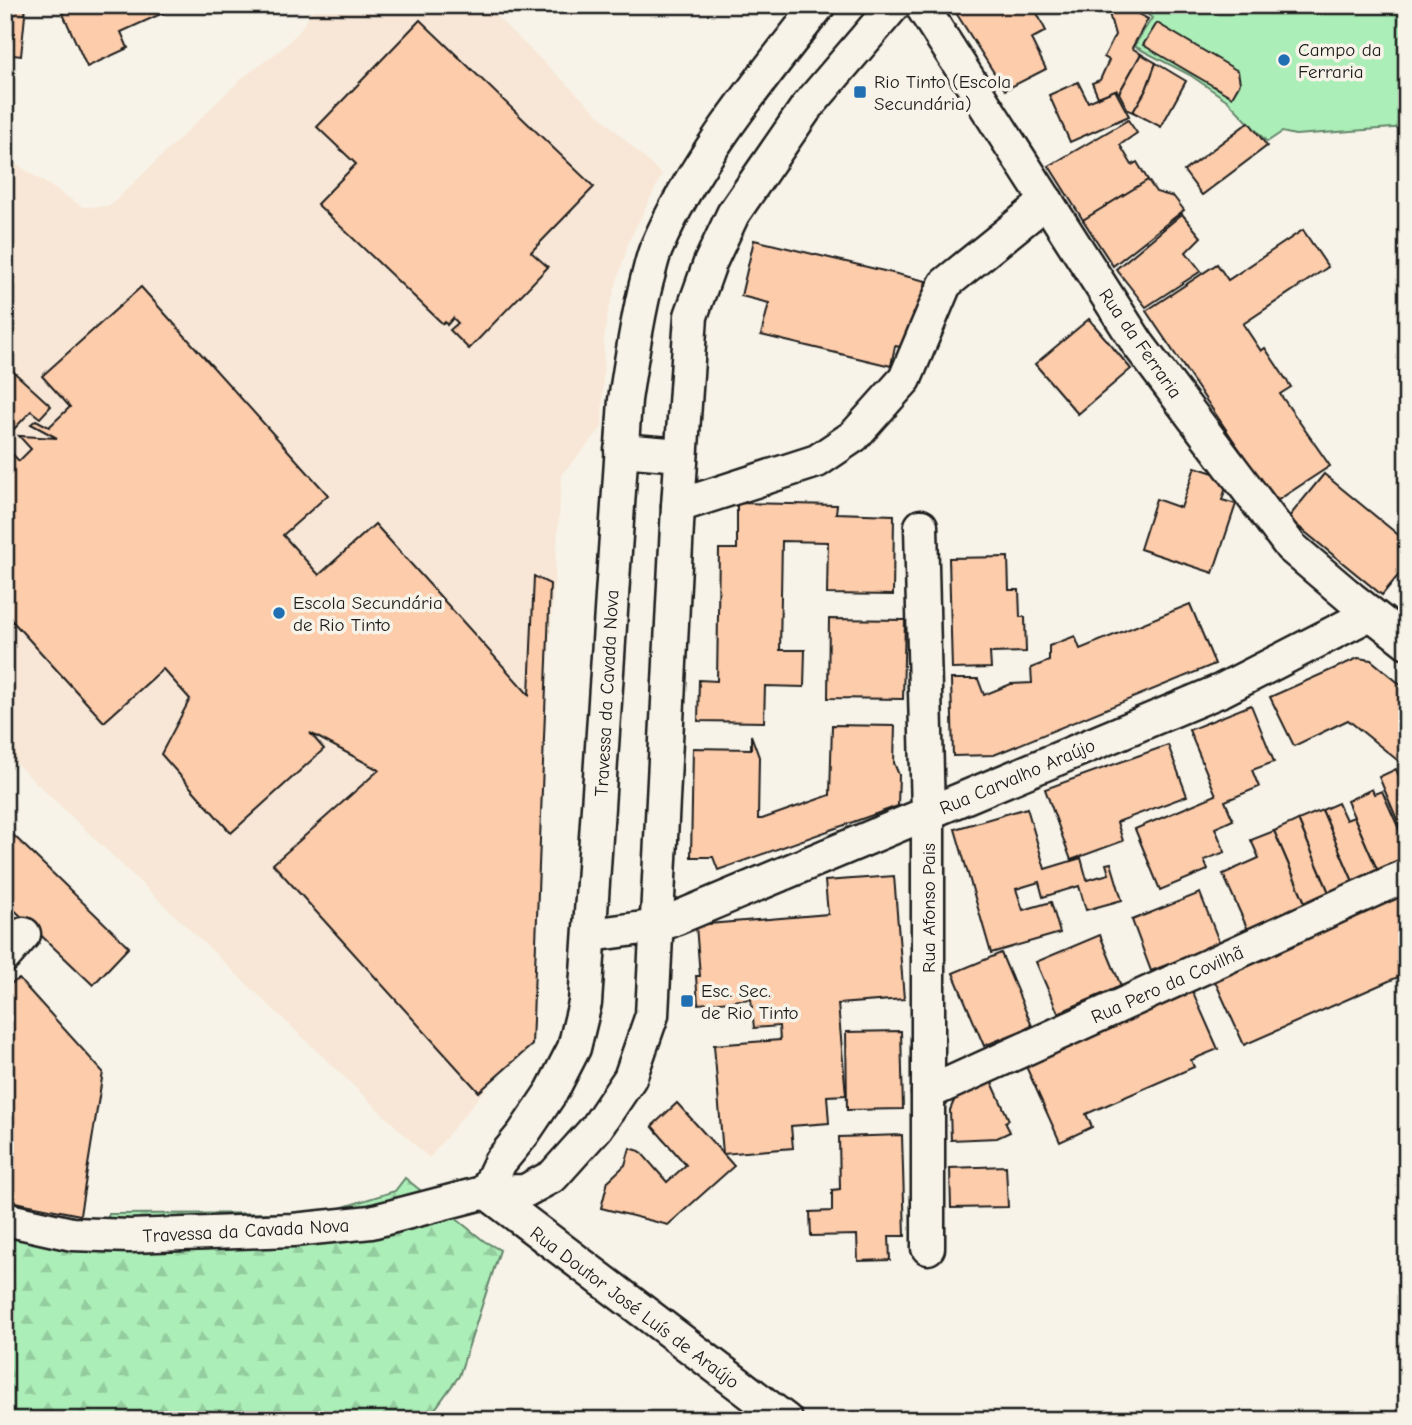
<svg xmlns="http://www.w3.org/2000/svg" width="1412" height="1425" font-family="'Comic Neue',sans-serif">
	<defs>
		<pattern id="forest-firs" width="22" height="20" patternUnits="userSpaceOnUse" patternTransform="scale(1.75)"><rect width="22" height="20" fill="#aceeb8"/><path d="M5 1l3.5 6h-7zM16 11l3.5 6h-7z" fill="#93cc9e"/></pattern>
	</defs>
	<rect width="100%" height="100%" fill="#f7f3e8"/>
	<filter id="ink" filterUnits="userSpaceOnUse"><feTurbulence type="fractalNoise" baseFrequency=".0143" numOctaves="2"/><feDisplacementMap in="SourceGraphic" scale="14" xChannelSelector="R" yChannelSelector="G"/><feConvolveMatrix kernelMatrix="1 2 1 2 8 2 1 2 1" color-interpolation-filters="sRGB"/></filter>
	<g filter="url(#ink)">
		<!-- built -->
		<polygon fill="#f8e7d6" points="316,5 484,5 662,175 629,241 608,312 604,340 602,428 562,474 536,837 516,1052 429,1158 5,753 5,157 83,207 110,206 241,79 279,51 298,33"/>
		<!-- green -->
		<polygon fill="#aceeb8" stroke="#64856a" stroke-width="2" points="1136,5 1407,5 1407,127 1295,135 1282,132 1267,142 1228,101 1190,75 1134,46 1152,18"/>
		<!-- forest -->
		<polygon fill="url(#forest-firs)" stroke="#64856a" stroke-width="2" points="405,1178 484,1241 500,1250 459,1376 427,1420 5,1420 5,1238 96,1248 109,1214 324,1213 395,1191"/>
		<!-- building -->
		<g fill="#fcccab" stroke="#1c1c1c" stroke-width="2">
			<polygon points="5,5 26,5 21,56 5,54"/>
			<polygon points="59,5 159,5 163,13 121,32 128,48 87,67"/>
			<polygon points="951,5 1033,5 1046,31 1031,39 1046,69 1005,90"/>
			<polygon points="1121,5 1148,19 1132,48 1141,54 1119,93 1116,90 1098,97 1092,83 1100,80 1109,60 1104,57 1115,35 1107,6"/>
			<polygon points="420,20 594,187 531,252 548,267 469,349 450,330 458,323 453,318 447,325 445,322 443,324 317,204 356,164 317,127"/>
			<polygon points="1157,23 1238,71 1240,83 1232,97 1143,45"/>
			<polygon points="1141,54 1156,63 1146,90 1133,112 1128,110 1119,93"/>
			<polygon points="1156,63 1186,81 1161,127 1133,112 1146,90"/>
			<polygon points="1078,82 1088,102 1115,90 1129,116 1070,142 1049,95"/>
			<polygon points="1128,120 1137,133 1120,145 1132,165 1137,162 1148,180 1083,220 1049,166"/>
			<polygon points="1249,122 1267,146 1202,195 1184,171"/>
			<polygon points="1148,180 1156,192 1174,197 1184,210 1113,266 1083,220"/>
			<polygon points="1182,214 1201,237 1186,252 1201,271 1146,307 1116,269"/>
			<polygon points="1303,230 1328,267 1243,324 1261,351 1265,348 1291,387 1280,394 1330,466 1275,502 1146,311 1217,264 1228,280"/>
			<polygon points="754,240 926,281 910,349 895,346 891,366 761,335 769,303 741,296"/>
			<polygon points="141,287 328,495 283,535 319,575 375,524 529,695 534,576 550,584 532,1045 479,1092 273,864 379,770 310,733 324,749 231,833 161,754 190,699 163,669 104,722 5,613 5,446 19,461 31,449 19,436 57,438 31,424 36,420 49,427 70,407 42,376"/>
			<polygon points="1089,319 1131,369 1078,414 1035,364"/>
			<polygon points="5,364 51,406 40,418 31,411 14,429 5,421"/>
			<polygon points="1195,467 1229,478 1222,500 1236,504 1213,573 1140,549 1156,499 1181,508"/>
			<polygon points="1324,474 1407,542 1407,565 1382,595 1288,518"/>
			<polygon points="737,503 837,505 836,513 894,515 893,595 827,594 828,542 782,541 780,650 805,650 804,687 765,686 764,722 698,721 699,680 717,681 719,549 737,549"/>
			<polygon points="1008,557 1009,590 1019,590 1020,617 1025,617 1026,652 990,653 991,668 952,669 949,558"/>
			<polygon points="1190,604 1215,664 994,755 953,756 951,679 978,679 984,695 1011,684 1032,683 1031,668 1049,661 1049,646 1075,636 1080,649"/>
			<polygon points="829,619 905,620 903,699 828,698"/>
			<polygon points="1358,658 1371,660 1407,690 1407,768 1348,720 1294,746 1270,697"/>
			<polygon points="1251,705 1274,762 1252,770 1259,787 1225,801 1233,820 1215,828 1225,852 1204,860 1208,870 1160,890 1135,829 1216,795 1189,730"/>
			<polygon points="832,725 895,726 894,763 899,775 898,806 718,870 713,857 691,857 693,748 751,749 751,735 759,757 758,819 762,819 830,795"/>
			<polygon points="1168,745 1187,796 1117,822 1123,841 1071,860 1045,789"/>
			<polygon points="1396,769 1407,795 1407,843 1379,777"/>
			<polygon points="1372,789 1374,794 1382,791 1407,847 1407,862 1379,874 1347,801"/>
			<polygon points="1338,803 1346,820 1354,817 1379,874 1354,884 1322,810"/>
			<polygon points="1027,808 1045,869 1081,858 1087,880 1109,874 1106,864 1111,863 1122,900 1086,910 1079,886 1043,897 1039,882 1016,889 1023,910 1051,902 1060,933 991,953 955,829"/>
			<polygon points="1322,810 1354,884 1330,895 1298,820"/>
			<polygon points="1298,820 1330,895 1306,905 1274,831"/>
			<polygon points="5,827 129,947 93,985 5,901"/>
			<polygon points="1274,831 1306,905 1248,930 1223,874 1259,858 1251,840"/>
			<polygon points="894,876 904,999 838,1004 846,1095 827,1096 829,1123 791,1126 793,1148 723,1154 714,1045 780,1040 779,1026 754,1028 751,999 698,1004 696,976 700,976 696,925 828,914 825,881"/>
			<polygon points="1407,891 1407,973 1244,1045 1213,977"/>
			<polygon points="1200,893 1220,944 1151,971 1132,920"/>
			<polygon points="1100,935 1121,986 1058,1013 1036,962"/>
			<polygon points="1001,953 1032,1026 984,1046 953,973"/>
			<polygon points="19,979 103,1072 80,1215 5,1200 5,987"/>
			<polygon points="1191,988 1218,1049 1191,1060 1194,1067 1086,1114 1092,1127 1060,1142 1024,1062"/>
			<polygon points="901,1031 903,1109 847,1110 846,1032"/>
			<polygon points="990,1078 1009,1120 1005,1122 1010,1132 997,1138 951,1140 950,1110 956,1096"/>
			<polygon points="677,1103 734,1166 668,1225 601,1208 608,1181 625,1165 630,1148 640,1151 667,1182 686,1165 652,1126"/>
			<polygon points="902,1135 905,1236 889,1236 890,1260 858,1261 857,1235 811,1236 810,1212 832,1211 832,1190 840,1189 839,1137"/>
			<polygon points="1006,1166 1008,1207 951,1208 950,1168"/>
		</g>
		<g fill="none" stroke-linecap="round" stroke-linejoin="round">
			<defs>
				<g id="minor">
					<polyline points="921,5 1138,344 1291,547 1351,598 1407,642"/>
					<polyline points="621,450 681,455"/>
					<polyline points="678,506 817,461 854,436 905,379 945,284 1047,201"/>
					<polyline points="921,526 928,814 928,1248"/>
					<polyline points="591,935 658,926 1222,690 1370,614"/>
					<polyline points="5,956 24,934"/>
					<polyline points="928,1093 1407,875"/>
					<path d="M486 1192 500 1162 523 1134 552 1091 574 1048 585 1003 625 400C631 360 637 319 647 280 650 270 652 258 656 249 692 163 762 78 819 5"/>
					<polyline points="486,1192 786,1420"/>
					<polyline points="5,1219 72,1234 130,1236 293,1230 371,1222 486,1192 525,1191 553,1176 597,1127 630,1078 652,1015 678,506 691,316 710,263 733,214 806,108 894,5"/>
				</g>
			</defs>
			<!-- minor casing -->
			<use href="#minor" stroke="#1c1c1c" stroke-width="37"/>
			<!-- minor -->
			<use href="#minor" stroke="#f7f3e8" stroke-width="32"/>
		</g>
	</g>
	<!-- markers -->
	<g fill="#1f6fb2" stroke="#f7f3e8" stroke-width="2.5">
		<circle cx="1284" cy="60" r="7"/>
		<rect x="853" y="85" width="14" height="14" rx="3.5"/>
		<circle cx="279" cy="613" r="7"/>
		<rect x="680" y="994" width="14" height="14" rx="3.5"/>
	</g>
	<g text-anchor="middle" stroke-width="7" stroke-linejoin="round" paint-order="stroke">
		<!-- poi labels -->
		<g font-size="19" fill="#1c1c1c" stroke="#f7f3e8" text-anchor="start">
			<text x="1298" y="56">Campo da<tspan x="1298" dy="22">Ferraria</tspan></text>
			<text x="874" y="88">Rio Tinto (Escola<tspan x="874" dy="22">Secundária)</tspan></text>
			<text x="293" y="609">Escola Secundária<tspan x="293" dy="22">de Rio Tinto</tspan></text>
			<text x="701" y="997">Esc. Sec.<tspan x="701" dy="22">de Rio Tinto</tspan></text>
		</g>
		<!-- street labels -->
		<g font-size="19" fill="#1c1c1c" stroke="#f7f3e8">
			<text transform="translate(1141 343) rotate(55)" y="7">Rua da Ferraria</text>
			<text transform="translate(606 693) rotate(-87)" y="7">Travessa da Cavada Nova</text>
			<text transform="translate(1017 776) rotate(-23)" y="7">Rua Carvalho Araújo</text>
			<text transform="translate(928 908) rotate(-90)" y="7">Rua Afonso Pais</text>
			<text transform="translate(1167 984) rotate(-24)" y="7">Rua Pero da Covilhã</text>
			<text transform="translate(246 1230) rotate(-3)" y="7">Travessa da Cavada Nova</text>
			<text transform="translate(635 1307) rotate(37)" y="7">Rua Doutor José Luís de Araújo</text>
		</g>
	</g>
	<!-- margin -->
	<rect width="1412" height="1425" fill="none" stroke="#f7f3e8" stroke-width="28"/>
	<rect x="14" y="14" width="1384" height="1397" fill="none" stroke="#1c1c1c" stroke-width="2.5" filter="url(#ink)"/>
</svg>
